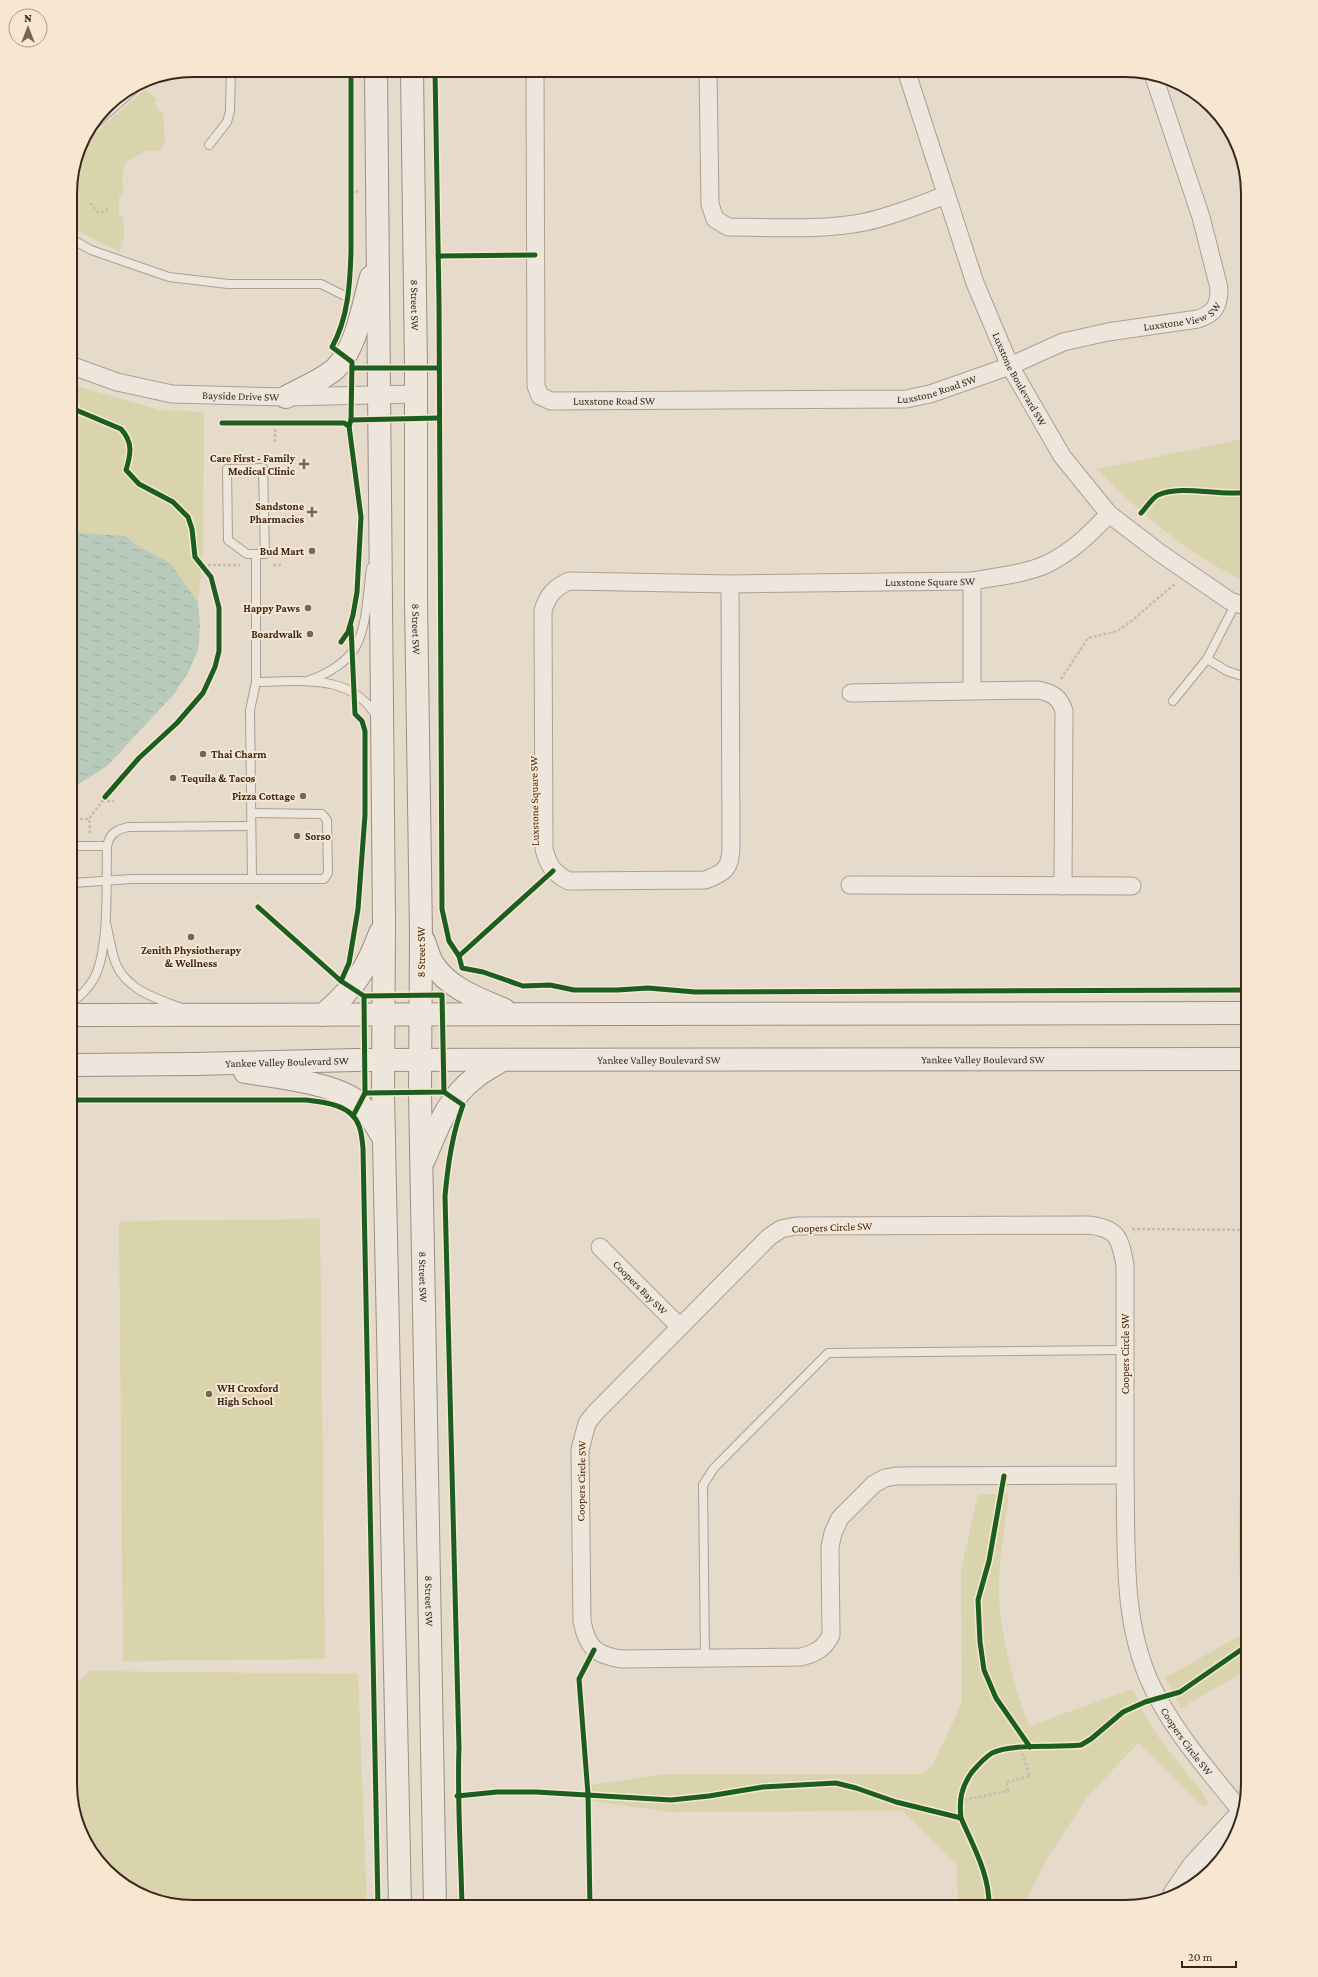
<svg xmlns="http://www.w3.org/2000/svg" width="1318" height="1977" font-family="'Crimson Pro',serif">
	<defs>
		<pattern id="water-ripples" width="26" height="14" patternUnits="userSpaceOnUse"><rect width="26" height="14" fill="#b7cabb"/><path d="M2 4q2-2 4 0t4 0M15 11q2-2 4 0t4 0" fill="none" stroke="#9eada0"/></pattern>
	</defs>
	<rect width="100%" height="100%" fill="#e6daca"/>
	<!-- park -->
	<g fill="#dad4ac">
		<polygon points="146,89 157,100 154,102 159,111 163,114 165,141 161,151 148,150 126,162 122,173 123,196 119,196 119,216 123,216 124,235 120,252 70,227 70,186 79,147"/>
		<polygon points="70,384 160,410 204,412 203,556 198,602 170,564 138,546 125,536 70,532"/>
		<path d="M1248 438V583C1189 555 1142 515 1097 469Z"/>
		<polygon points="320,1219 325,1659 123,1661 119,1221"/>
		<path d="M978 1494H1009C1004 1532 996 1572 1000 1610 1004 1650 1015 1689 1029 1726L1133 1689 1143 1712 1159 1738 1205 1796 1208 1804 1204 1807 1139 1742 1088 1796 1048 1857 1023 1907H958L957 1866 903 1811 669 1812 593 1801 591 1785 665 1774H922L932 1766 962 1703 961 1571Z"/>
		<polygon points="1239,1499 1248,1499 1248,1624 1240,1582 1238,1547"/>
		<polygon points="1248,1631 1248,1669 1181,1708 1165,1678"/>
		<polygon points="90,1671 358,1674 367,1907 186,1907 132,1890 86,1845 70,1784 70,1690"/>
	</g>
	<!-- water -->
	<polygon fill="url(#water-ripples)" points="70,532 125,536 138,546 170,563 198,602 200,626 198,650 188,673 174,694 107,766 77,785 70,788"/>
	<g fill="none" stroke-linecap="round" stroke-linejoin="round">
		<defs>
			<g id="service">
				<polyline points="95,124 141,83"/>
				<polyline points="209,145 227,122 230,111 231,70"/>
				<polyline points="70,238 91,250 169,277 228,284 321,284 343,295"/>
				<polyline points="256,554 247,554 228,540 227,469 263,468 265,554 256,554 256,682"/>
				<polyline points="1207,659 1227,671 1248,678"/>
				<path d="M310 680C327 674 348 662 356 646 367 626 368 590 371 568"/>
				<polyline points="1173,701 1207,659 1236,603"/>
				<polyline points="252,813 322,814 327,820 328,873 324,879 252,879"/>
				<polyline points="70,846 107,846"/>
				<path d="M107 927C109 937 111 948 114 958 122 987 153 998 179 1007"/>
				<path d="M70 957H72L73 883 131 879H252L250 710 256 682C301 682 350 672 377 717"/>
				<path d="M70 1003C80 997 87 990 93 980 110 953 106 879 107 846 110 833 116 830 128 827L251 826"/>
				<polyline points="705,1658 703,1485 714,1468 828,1353 1125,1350"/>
			</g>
			<g id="minor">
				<path id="s1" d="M535 70 536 386 540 396 551 401 906 399 930 394 1010 366 1063 342 1108 332 1198 319C1215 313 1219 306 1219 288L1201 217 1154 77"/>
				<path d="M708 70 710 204 715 219 728 227C773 227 821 231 865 222 893 216 919 205 946 195"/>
				<path id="s2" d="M906 70 975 283 1010 366 1062 456 1109 514 1160 553 1230 601 1248 607"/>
				<path id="s3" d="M70 365 117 382 172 394 286 397 416 394"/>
				<polyline points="972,581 972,690"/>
				<path id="s4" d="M730 584 731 846C731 868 725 873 705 880L569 881C554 874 548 865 544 849L543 611C547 596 554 588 569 581L730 584 972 581C995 577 1025 574 1047 564 1072 552 1091 533 1109 514"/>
				<path d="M851 693 1038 690C1052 693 1059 696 1064 711L1063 886"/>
				<polyline points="850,885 1132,886"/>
				<path d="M1088 1225C1117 1228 1120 1237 1125 1265V1475L896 1476 885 1478 874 1484 840 1518 833 1533 830 1547 831 1635C824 1649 816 1653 801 1657L621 1659C595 1655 587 1647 582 1621L580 1450 587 1423 595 1413 769 1237 781 1229 796 1226Z"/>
				<path id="s5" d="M600 1247 680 1327"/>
				<path id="s6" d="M1125 1475C1127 1550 1120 1630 1158 1698 1180 1739 1212 1775 1241 1811"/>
			</g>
			<polyline id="tertiary" points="1174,1894 1193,1866 1239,1816"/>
			<g id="secondary">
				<polyline points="376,70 384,921 383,1093 400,1907"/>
				<path id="s7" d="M412 70 416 368V600L421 936 420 1092 435 1907"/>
				<path d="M286 397C299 390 326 378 336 368 357 347 363 304 371 277"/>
				<path d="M424 941C427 949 429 958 433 964 449 989 480 999 505 1010"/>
				<polyline points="70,1015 1248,1013"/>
				<path d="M323 1015C354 988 366 971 380 933"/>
				<path id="s8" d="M70 1065 195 1064 356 1060 1248 1059"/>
				<path d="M245 1072C275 1077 338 1083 360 1104 369 1113 376 1126 383 1137"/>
				<path d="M424 1160C437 1129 448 1097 476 1077 484 1070 494 1066 502 1060"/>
			</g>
		</defs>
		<!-- service casing -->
		<use href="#service" stroke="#ab9f94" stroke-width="10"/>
		<!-- minor casing -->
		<use href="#minor" stroke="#ab9f94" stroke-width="19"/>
		<!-- tertiary casing -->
		<use href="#tertiary" stroke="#ab9f94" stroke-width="23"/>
		<!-- secondary casing -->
		<use href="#secondary" stroke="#9a8f84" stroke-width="24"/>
		<!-- path -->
		<g stroke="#c5bdb4" stroke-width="2.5" stroke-dasharray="3 2" stroke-linecap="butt">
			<polyline points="351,194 358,191"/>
			<polyline points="90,203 98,212 103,212 110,208"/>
			<polyline points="275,424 275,444"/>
			<polyline points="203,565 240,565"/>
			<polyline points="273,565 282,565"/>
			<polyline points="1061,679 1088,638 1117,631 1129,623 1176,583"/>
			<polyline points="102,801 114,801"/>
			<polyline points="70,819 89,819"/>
			<polyline points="90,833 89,819 105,797"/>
			<polyline points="1132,1229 1248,1230"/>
			<polyline points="959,1801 1008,1791 1006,1782 1030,1776 1020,1748"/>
		</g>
		<!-- service -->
		<use href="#service" stroke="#ede6dd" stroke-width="8"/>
		<!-- minor -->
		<use href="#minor" stroke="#ede6dd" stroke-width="17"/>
		<!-- tertiary -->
		<use href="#tertiary" stroke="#ede6dd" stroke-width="21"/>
		<!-- secondary -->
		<use href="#secondary" stroke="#ede6dd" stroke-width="22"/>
		<defs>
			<g id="cycleway">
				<polyline points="435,70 439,301 442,909 449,941 459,956 462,968 483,972 523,986 550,985 574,990 617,990 648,988 695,992 1248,990"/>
				<polyline points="438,256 535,255"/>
				<polyline points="352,368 439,368"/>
				<path d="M73 396 76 410 121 429C133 442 131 454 126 470L139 484 173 502 188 517 192 529 195 557 211 577 219 608V651L215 667 203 693 177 723 139 758 105 797"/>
				<polyline points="351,420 439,418"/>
				<polyline points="222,423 344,423 349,426"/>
				<path d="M1141 513C1146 508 1152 498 1158 495 1183 484 1220 497 1248 492"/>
				<path d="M341 642 348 632 353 615 357 592 361 517 349 426 351 420 352 362 332 347C348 318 350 285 351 252V70"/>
				<polyline points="258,907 341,981 364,996 442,995 444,1092 365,1093"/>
				<polyline points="459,956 553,871"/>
				<polyline points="341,981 349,963 358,909 365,815 365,731 362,721 355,714 351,627"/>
				<path d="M444 1092 463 1105C452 1135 448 1164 445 1196L459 1748C457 1801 461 1854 462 1907"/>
				<path d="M70 1100H306C325 1102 352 1105 359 1126 362 1133 362 1141 363 1148L378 1907"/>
				<polyline points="353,1116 365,1093 364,996"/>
				<polyline points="1004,1476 989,1561 978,1600 980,1642 984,1670 996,1698 1030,1747"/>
				<path d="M457 1796 497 1792H536L671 1800 709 1796 763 1787 836 1783 856 1788 896 1802 961 1818C973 1846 990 1875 989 1907"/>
				<path d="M961 1818C959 1800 961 1787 972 1772 978 1765 984 1758 992 1753 1013 1743 1056 1748 1081 1745L1091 1739 1123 1712 1145 1702 1180 1692 1248 1645"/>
				<polyline points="590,1907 588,1794 579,1679 594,1650"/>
			</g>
		</defs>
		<!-- cycleway casing -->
		<use href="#cycleway" stroke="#f8e7d0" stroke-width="8"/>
		<!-- cycleway -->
		<use href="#cycleway" stroke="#1b5e20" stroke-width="5"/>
	</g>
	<!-- markers -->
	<g fill="#766559" stroke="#f8e7d0" stroke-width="1.5">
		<path d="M302 458h4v4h4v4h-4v4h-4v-4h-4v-4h4z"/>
		<path d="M310 506h4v4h4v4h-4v4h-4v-4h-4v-4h4z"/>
		<circle cx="312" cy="551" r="4"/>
		<circle cx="308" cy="608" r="4"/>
		<circle cx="310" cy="634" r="4"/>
		<circle cx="203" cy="754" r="4"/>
		<circle cx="173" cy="778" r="4"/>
		<circle cx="303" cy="796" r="4"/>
		<circle cx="297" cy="836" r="4"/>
		<circle cx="191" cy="937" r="4"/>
		<circle cx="209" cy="1394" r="4"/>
	</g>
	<g text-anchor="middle" stroke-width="4" stroke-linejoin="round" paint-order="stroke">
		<!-- street labels -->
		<g font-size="11" fill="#3a261c" stroke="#f8e7d0">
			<text dy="4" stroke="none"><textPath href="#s7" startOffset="235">8 Street SW</textPath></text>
			<text dy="4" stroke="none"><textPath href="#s1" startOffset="984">Luxstone View SW</textPath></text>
			<text dy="4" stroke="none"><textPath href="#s2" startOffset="330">Luxstone Boulevard SW</textPath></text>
			<text dy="4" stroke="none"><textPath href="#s1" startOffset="726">Luxstone Road SW</textPath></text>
			<text dy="4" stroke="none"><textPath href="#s3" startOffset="175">Bayside Drive SW</textPath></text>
			<text dy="4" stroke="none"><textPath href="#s1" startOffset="402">Luxstone Road SW</textPath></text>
			<text dy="4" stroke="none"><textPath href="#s4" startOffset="1128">Luxstone Square SW</textPath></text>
			<text dy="4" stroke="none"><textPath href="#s7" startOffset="559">8 Street SW</textPath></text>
			<text transform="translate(534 801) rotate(-91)" y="4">Luxstone Square SW</text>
			<text transform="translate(421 952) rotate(-90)" y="4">8 Street SW</text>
			<text dy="4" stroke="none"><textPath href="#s8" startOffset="913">Yankee Valley Boulevard SW</textPath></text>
			<text dy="4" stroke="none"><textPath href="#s8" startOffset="589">Yankee Valley Boulevard SW</textPath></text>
			<text dy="4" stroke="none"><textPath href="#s8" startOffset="217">Yankee Valley Boulevard SW</textPath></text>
			<text transform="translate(832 1227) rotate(-2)" y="4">Coopers Circle SW</text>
			<text dy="4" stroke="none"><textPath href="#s7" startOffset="1207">8 Street SW</textPath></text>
			<text dy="4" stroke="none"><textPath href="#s5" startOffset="57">Coopers Bay SW</textPath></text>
			<text transform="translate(1125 1354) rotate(-90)" y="4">Coopers Circle SW</text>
			<text transform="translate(581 1481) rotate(-89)" y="4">Coopers Circle SW</text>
			<text dy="4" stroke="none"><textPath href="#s7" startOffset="1531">8 Street SW</textPath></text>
			<text dy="4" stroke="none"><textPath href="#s6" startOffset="280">Coopers Circle SW</textPath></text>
		</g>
		<!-- poi labels -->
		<g font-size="11" font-weight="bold" fill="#3a261c" stroke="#f8e7d0" text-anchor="end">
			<text x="295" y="462">Care First - Family<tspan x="295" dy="13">Medical Clinic</tspan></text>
			<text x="304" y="510">Sandstone<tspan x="304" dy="13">Pharmacies</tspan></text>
			<text x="304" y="555">Bud Mart</text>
			<text x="300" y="612">Happy Paws</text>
			<text x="302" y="638">Boardwalk</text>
			<text x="211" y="758" text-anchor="start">Thai Charm</text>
			<text x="181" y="782" text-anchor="start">Tequila &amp; Tacos</text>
			<text x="295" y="800">Pizza Cottage</text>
			<text x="305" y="840" text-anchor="start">Sorso</text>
			<text x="191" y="954" text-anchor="middle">Zenith Physiotherapy<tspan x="191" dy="13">&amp; Wellness</tspan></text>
			<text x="217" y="1392" text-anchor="start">WH Croxford<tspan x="217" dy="13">High School</tspan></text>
		</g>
	</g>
	<!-- crop -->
	<path d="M0 0H1318V1977H0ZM193 77H1125A116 116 0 0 1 1241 193V1784A116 116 0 0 1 1125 1900H193A116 116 0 0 1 77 1784V193A116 116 0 0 1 193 77Z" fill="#f8e7d0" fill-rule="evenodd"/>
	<path fill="none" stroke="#3a261c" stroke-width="2" d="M193 77H1125A116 116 0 0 1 1241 193V1784A116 116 0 0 1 1125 1900H193A116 116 0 0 1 77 1784V193A116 116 0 0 1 193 77Z"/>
	<!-- north arrow -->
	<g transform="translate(28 28)"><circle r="19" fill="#f8e7d0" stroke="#ac9a88"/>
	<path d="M0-3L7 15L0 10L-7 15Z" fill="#766559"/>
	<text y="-6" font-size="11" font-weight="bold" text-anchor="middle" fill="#3a261c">N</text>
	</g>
	<!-- scale -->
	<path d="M1182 1961v6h54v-6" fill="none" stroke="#3a261c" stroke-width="2"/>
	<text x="1188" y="1961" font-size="12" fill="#3a261c" stroke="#f8e7d0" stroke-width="3" paint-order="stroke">20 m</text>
</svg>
